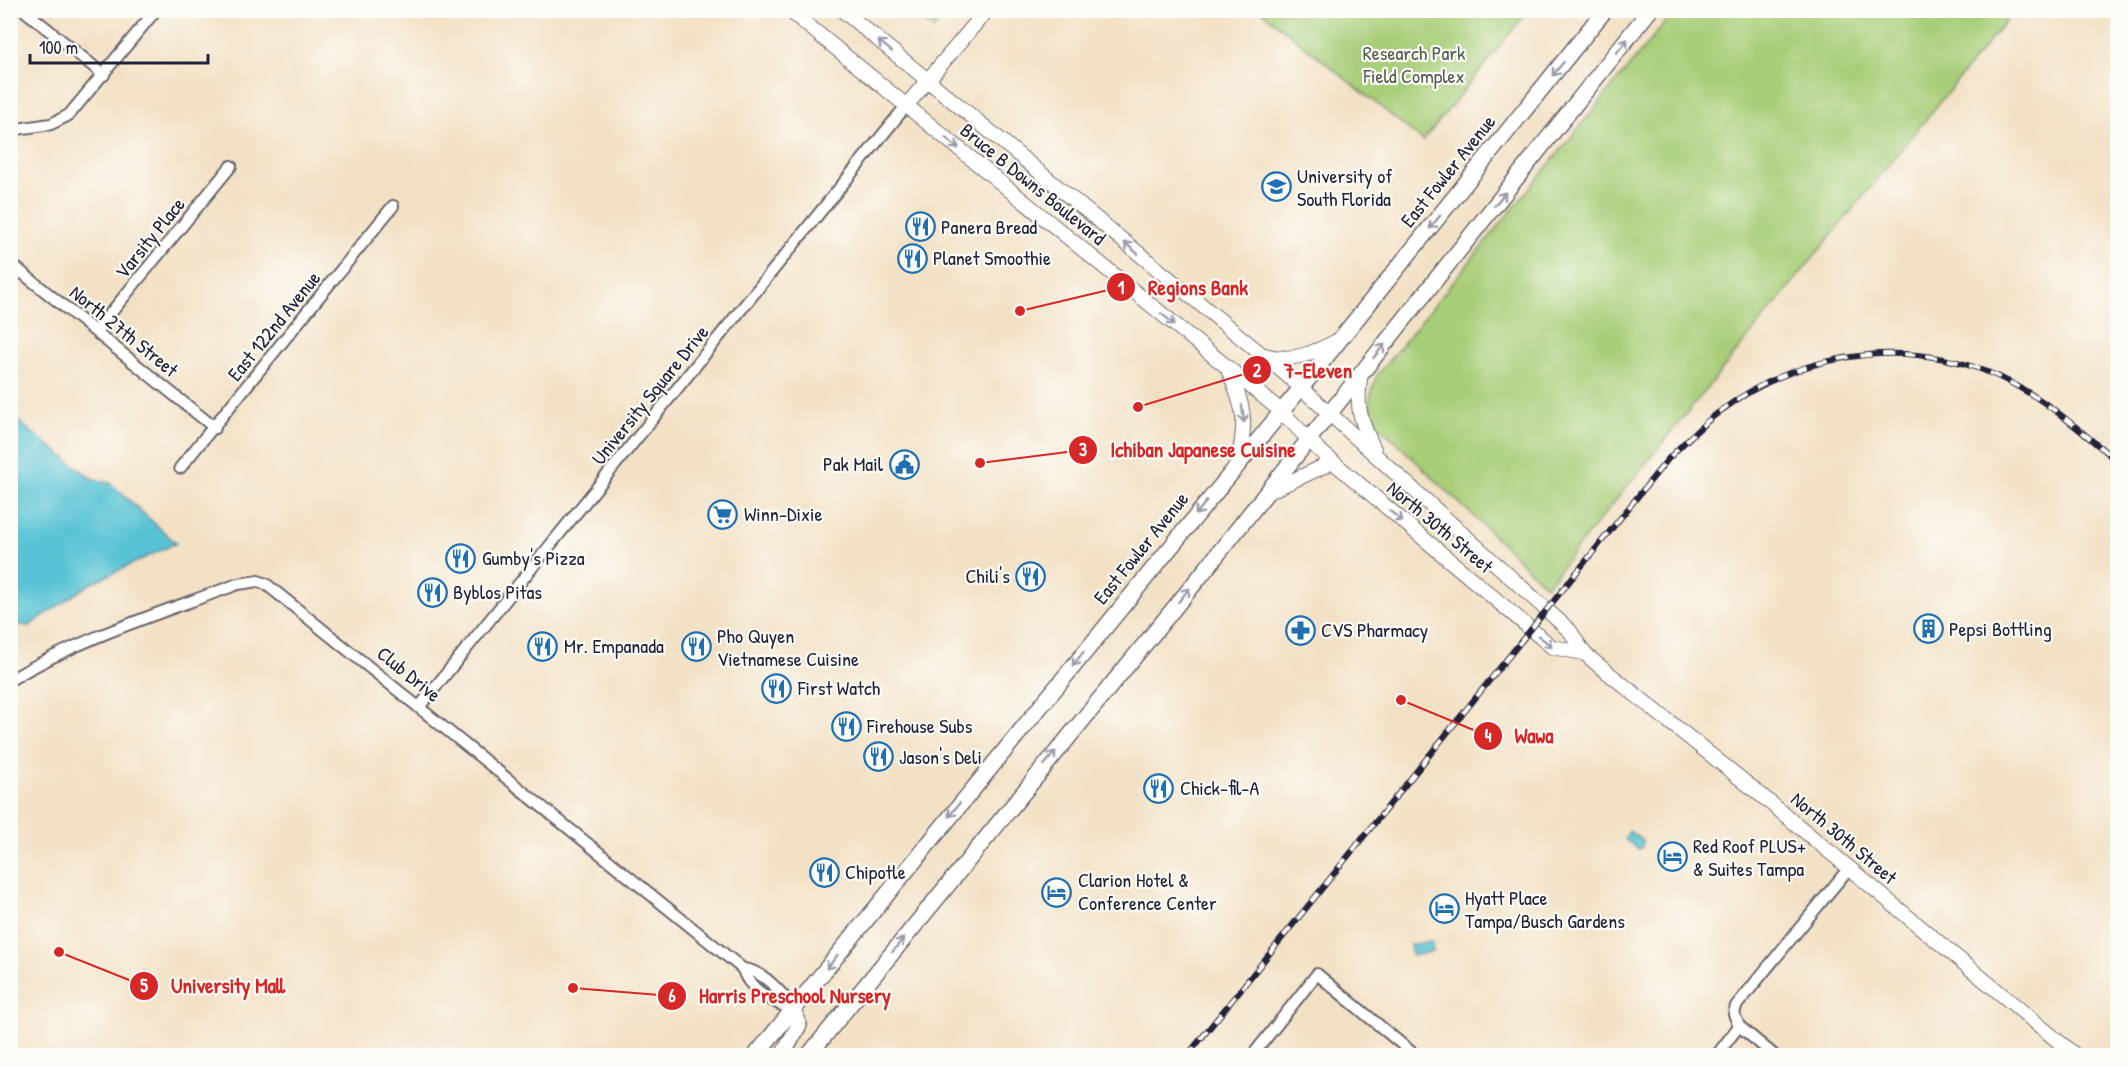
<svg xmlns="http://www.w3.org/2000/svg" width="2128" height="1066" font-family="'Patrick Hand',sans-serif">
	<rect width="100%" height="100%" fill="#fdfcf7"/>
	<filter id="ink" filterUnits="userSpaceOnUse"><feTurbulence type="fractalNoise" baseFrequency=".0167" numOctaves="2"/><feDisplacementMap in="SourceGraphic" scale="12" xChannelSelector="R" yChannelSelector="G"/><feConvolveMatrix kernelMatrix="1 2 1 2 8 2 1 2 1" color-interpolation-filters="sRGB"/></filter>
	<filter id="wash" filterUnits="userSpaceOnUse"><feTurbulence type="fractalNoise" baseFrequency=".008" numOctaves="4" result="noise"/><feDisplacementMap in="SourceGraphic" scale="24" xChannelSelector="R" yChannelSelector="G"/><feGaussianBlur stdDeviation="1.35" result="paint"/><feColorMatrix in="noise" values="0 0 0 0 0 0 0 0 0 0 0 0 0 0 0 0 0 1.4 0 .05"/><feComposite in="paint" operator="in"/></filter>
	<g filter="url(#wash)">
		<rect width="100%" height="100%" fill="#f3e1c5"/>
		<!-- green -->
		<g fill="#a8ce79" stroke="#65785a" stroke-width="1.5">
			<polygon points="1675,10 2014,11 1546,586 1376,423 1369,401 1377,375"/>
			<polygon points="907,11 949,11 934,29"/>
			<polygon points="1261,11 1528,11 1423,141"/>
		</g>
		<!-- water -->
		<g fill="#59c3d4" stroke="#3e7288" stroke-width="1.5">
			<polygon points="10,415 91,478 110,483 176,543 90,584 29,626 11,624"/>
			<polygon points="1629,831 1642,840 1642,847 1638,849 1625,839"/>
			<polygon points="1431,941 1433,951 1412,956 1410,945"/>
		</g>
	</g>
	<g filter="url(#ink)">
		<g fill="none" stroke-linecap="round" stroke-linejoin="round">
			<defs>
				<g id="street">
					<polyline points="24,10 104,75"/>
					<polyline points="10,130 51,124 69,115 156,10"/>
					<polyline points="10,263 215,428"/>
					<polyline points="96,331 231,166"/>
					<polyline points="180,468 393,206"/>
					<path d="M10 680C82 637 161 613 238 584L258 581 266 584 743 969C762 970 783 993 793 1009"/>
					<polyline points="420,706 906,106"/>
					<path d="M743 969C747 988 775 1004 793 1009"/>
					<polyline points="1252,1056 1317,974 1416,1056"/>
					<polyline points="1716,1056 1739,1026"/>
					<polyline points="1775,1056 1739,1026 1734,1014 1736,1006 1849,868"/>
				</g>
				<g id="secondary">
					<polyline points="789,10 1281,411 1319,450 1552,647 1584,653"/>
					<polyline points="842,10 1288,376 1570,631 1584,653 1597,664 1756,791 2076,1056"/>
					<polyline points="906,106 987,10"/>
					<path d="M1264 355C1292 363 1314 353 1339 340"/>
					<path d="M1228 369C1245 410 1247 419 1238 463"/>
					<path d="M1361 373C1355 406 1360 420 1374 449"/>
					<polyline points="1268,492 1333,462"/>
				</g>
				<g id="primary">
					<polyline points="755,1056 1309,378 1605,10"/>
					<polyline points="782,1056 799,1025 793,1009"/>
					<polyline points="808,1056 1198,579 1650,10"/>
				</g>
			</defs>
			<!-- street casing -->
			<use href="#street" stroke="#6b656b" stroke-width="14"/>
			<!-- secondary casing -->
			<use href="#secondary" stroke="#6b656b" stroke-width="16"/>
			<!-- primary casing -->
			<use href="#primary" stroke="#6b656b" stroke-width="18"/>
			<!-- street -->
			<use href="#street" stroke="#fff" stroke-width="10"/>
			<!-- secondary -->
			<use href="#secondary" stroke="#fff" stroke-width="14"/>
			<!-- primary -->
			<use href="#primary" stroke="#fff" stroke-width="15"/>
			<defs>
				<path id="rail" d="M1187 1056 1668 459C1685 442 1702 424 1722 410 1805 348 1924 334 2015 385 2053 405 2085 435 2118 462"/>
			</defs>
			<!-- rail casing -->
			<use href="#rail" stroke="#22223b" stroke-width="6"/>
			<!-- rail -->
			<use href="#rail" stroke="#fdfcf7" stroke-width="4" stroke-dasharray="11" stroke-linecap="butt"/>
		</g>
		<!-- one-way arrows -->
		<defs><path id="oneway-shaft" d="M-6 0H5M1.5-3L5.5 0L1.5 3" fill="none" stroke-width="1.6" stroke-linecap="round" stroke-linejoin="round" transform="scale(1.5)"/></defs>
		<g stroke="#9c9ca7">
			<use href="#oneway-shaft" transform="translate(885 46) rotate(-141)"/>
			<use href="#oneway-shaft" transform="translate(1622 46) rotate(-51)"/>
			<use href="#oneway-shaft" transform="translate(1558 69) rotate(129)"/>
			<use href="#oneway-shaft" transform="translate(952 143) rotate(39)"/>
			<use href="#oneway-shaft" transform="translate(1500 199) rotate(-51)"/>
			<use href="#oneway-shaft" transform="translate(1435 222) rotate(129)"/>
			<use href="#oneway-shaft" transform="translate(1131 248) rotate(-140)"/>
			<use href="#oneway-shaft" transform="translate(1168 319) rotate(39)"/>
			<use href="#oneway-shaft" transform="translate(1379 351) rotate(-51)"/>
			<use href="#oneway-shaft" transform="translate(1243 414) rotate(83)"/>
			<use href="#oneway-shaft" transform="translate(1201 508) rotate(129)"/>
			<use href="#oneway-shaft" transform="translate(1396 516) rotate(40)"/>
			<use href="#oneway-shaft" transform="translate(1184 595) rotate(-51)"/>
			<use href="#oneway-shaft" transform="translate(1545 641) rotate(38)"/>
			<use href="#oneway-shaft" transform="translate(1078 659) rotate(129)"/>
			<use href="#oneway-shaft" transform="translate(1050 758) rotate(-51)"/>
			<use href="#oneway-shaft" transform="translate(954 810) rotate(129)"/>
			<use href="#oneway-shaft" transform="translate(898 945) rotate(-51)"/>
			<use href="#oneway-shaft" transform="translate(832 962) rotate(129)"/>
		</g>
	</g>
	<!-- icons -->
	<defs>
		<symbol id="university-ring" viewBox="-11 -11 22 22"><circle r="9.5" fill="#fdfcf7" stroke="#1f6fb2" stroke-width="1.5"/><path d="M0-5L7-2L0 1L-7-2ZM-4 1L0 2.5L4 1V4Q0 6-4 4Z" fill="#1f6fb2"/></symbol>
		<symbol id="restaurant-ring" viewBox="-11 -11 22 22"><circle r="9.5" fill="#fdfcf7" stroke="#1f6fb2" stroke-width="1.5"/><path d="M-5-6h1v4h1v-4h1v4h1v-4h1v5L-1.5 .5V6h-2V.5L-5-1ZM5-6V6H3V1.5H1.5Q1.5-4 5-6Z" fill="#1f6fb2"/></symbol>
		<symbol id="civic-ring" viewBox="-11 -11 22 22"><circle r="9.5" fill="#fdfcf7" stroke="#1f6fb2" stroke-width="1.5"/><path d="M-.6-6.5H3V-4.5H.6V-3L4-1V1h2V6H-6V1h2V-1L-.6-3ZM-1.2 2.5V6h2.4V2.5Z" fill="#1f6fb2"/></symbol>
		<symbol id="supermarket-ring" viewBox="-11 -11 22 22"><circle r="9.5" fill="#fdfcf7" stroke="#1f6fb2" stroke-width="1.5"/><path d="M-6-5.5h2.5l.6 2H6L4.5 2H-2.5L-4.4-4H-6ZM-1.5 3.2a1.3 1.3 0 1 0 .1 0ZM3 3.2a1.3 1.3 0 1 0 .1 0Z" fill="#1f6fb2"/></symbol>
		<symbol id="building-ring" viewBox="-11 -11 22 22"><circle r="9.5" fill="#fdfcf7" stroke="#1f6fb2" stroke-width="1.5"/><path d="M-4-6H4V6H1V3H-1V6H-4ZM-2.5-4.3h1.7v1.8h-1.7ZM.8-4.3h1.7v1.8H.8ZM-2.5-1h1.7V.8h-1.7ZM.8-1h1.7V.8H.8Z" fill="#1f6fb2"/></symbol>
		<symbol id="pharmacy-ring" viewBox="-11 -11 22 22"><circle r="9.5" fill="#fdfcf7" stroke="#1f6fb2" stroke-width="1.5"/><path d="M-2-6h4v4h4v4h-4v4h-4v-4h-4v-4h4Z" fill="#1f6fb2"/></symbol>
		<symbol id="hotel-ring" viewBox="-11 -11 22 22"><circle r="9.5" fill="#fdfcf7" stroke="#1f6fb2" stroke-width="1.5"/><path d="M-6-4.5h1.5V1H6V5H4.5V3h-9V5H-6ZM-4 0a1.8 1.8 0 1 1 3.6 0ZM.5 0V-2.5h3Q6-2.5 6 0Z" fill="#1f6fb2"/></symbol>
	</defs>
	<g fill-rule="evenodd">
		<use href="#university-ring" x="1260" y="170" width="33" height="33"/>
		<use href="#restaurant-ring" x="904" y="210" width="33" height="33"/>
		<use href="#restaurant-ring" x="896" y="242" width="33" height="33"/>
		<use href="#civic-ring" x="888" y="448" width="33" height="33"/>
		<use href="#supermarket-ring" x="706" y="498" width="33" height="33"/>
		<use href="#restaurant-ring" x="444" y="542" width="33" height="33"/>
		<use href="#restaurant-ring" x="1014" y="560" width="33" height="33"/>
		<use href="#restaurant-ring" x="416" y="576" width="33" height="33"/>
		<use href="#building-ring" x="1912" y="612" width="33" height="33"/>
		<use href="#pharmacy-ring" x="1284" y="614" width="33" height="33"/>
		<use href="#restaurant-ring" x="526" y="630" width="33" height="33"/>
		<use href="#restaurant-ring" x="680" y="630" width="33" height="33"/>
		<use href="#restaurant-ring" x="760" y="672" width="33" height="33"/>
		<use href="#restaurant-ring" x="830" y="710" width="33" height="33"/>
		<use href="#restaurant-ring" x="862" y="740" width="33" height="33"/>
		<use href="#restaurant-ring" x="1142" y="772" width="33" height="33"/>
		<use href="#hotel-ring" x="1656" y="840" width="33" height="33"/>
		<use href="#restaurant-ring" x="808" y="856" width="33" height="33"/>
		<use href="#hotel-ring" x="1040" y="876" width="33" height="33"/>
		<use href="#hotel-ring" x="1428" y="892" width="33" height="33"/>
	</g>
	<g text-anchor="middle" stroke-width="4.5" stroke-linejoin="round" paint-order="stroke">
		<!-- park labels -->
		<g font-size="20" fill="#515e51" stroke="#fdfcf7">
			<text x="1414" y="60">Research Park<tspan x="1414" dy="23">Field Complex</tspan></text>
		</g>
		<!-- street labels -->
		<g font-size="20" fill="#22223b" stroke="#fdfcf7">
			<text transform="translate(1448 171) rotate(-51)" y="7">East Fowler Avenue</text>
			<text transform="translate(1033 184) rotate(39)" y="7">Bruce B Downs Boulevard</text>
			<text transform="translate(150 238) rotate(-51)" y="7">Varsity Place</text>
			<text transform="translate(274 326) rotate(-51)" y="7">East 122nd Avenue</text>
			<text transform="translate(124 331) rotate(39)" y="7">North 27th Street</text>
			<text transform="translate(650 395) rotate(-51)" y="7">University Square Drive</text>
			<text transform="translate(1440 527) rotate(40)" y="7">North 30th Street</text>
			<text transform="translate(1141 548) rotate(-51)" y="7">East Fowler Avenue</text>
			<text transform="translate(409 674) rotate(39)" y="7">Club Drive</text>
			<text transform="translate(1844 838) rotate(40)" y="7">North 30th Street</text>
		</g>
		<!-- poi labels -->
		<g font-size="20" fill="#22223b" stroke="#fdfcf7" text-anchor="start">
			<text x="1297" y="183">University of<tspan x="1297" dy="23">South Florida</tspan></text>
			<text x="941" y="234">Panera Bread</text>
			<text x="933" y="265">Planet Smoothie</text>
			<text x="883" y="471" text-anchor="end">Pak Mail</text>
			<text x="744" y="521">Winn-Dixie</text>
			<text x="482" y="565">Gumby's Pizza</text>
			<text x="1010" y="583" text-anchor="end">Chili's</text>
			<text x="453" y="599">Byblos Pitas</text>
			<text x="1949" y="636">Pepsi Bottling</text>
			<text x="1321" y="637">CVS Pharmacy</text>
			<text x="717" y="643">Pho Quyen<tspan x="717" dy="23">Vietnamese Cuisine</tspan></text>
			<text x="564" y="653">Mr. Empanada</text>
			<text x="798" y="695">First Watch</text>
			<text x="867" y="733">Firehouse Subs</text>
			<text x="899" y="764">Jason's Deli</text>
			<text x="1180" y="795">Chick-fil-A</text>
			<text x="1693" y="853">Red Roof PLUS+<tspan x="1693" dy="23">&amp; Suites Tampa</tspan></text>
			<text x="845" y="879">Chipotle</text>
			<text x="1078" y="887">Clarion Hotel &amp;<tspan x="1078" dy="23">Conference Center</tspan></text>
			<text x="1465" y="905">Hyatt Place<tspan x="1465" dy="23">Tampa/Busch Gardens</tspan></text>
		</g>
	</g>
	<!-- callouts -->
	<path fill="none" stroke="#d62828" stroke-width="2" d="M1020 311L1121 287M1138 407L1257 370M980 463L1083 450M1401 700L1488 736M59 952L144 986M573 988L672 996"/>
	<g fill="#d62828" stroke="#fdfcf7" stroke-width="2">
		<circle cx="1020" cy="311" r="6"/>
		<circle cx="1138" cy="407" r="6"/>
		<circle cx="980" cy="463" r="6"/>
		<circle cx="1401" cy="700" r="6"/>
		<circle cx="59" cy="952" r="6"/>
		<circle cx="573" cy="988" r="6"/>
		<circle cx="1121" cy="287" r="15"/>
		<circle cx="1257" cy="370" r="15"/>
		<circle cx="1083" cy="450" r="15"/>
		<circle cx="1488" cy="736" r="15"/>
		<circle cx="144" cy="986" r="15"/>
		<circle cx="672" cy="996" r="15"/>
	</g>
	<g font-size="18" text-anchor="middle" font-weight="bold" fill="#fff">
		<text x="1121" y="294">1</text>
		<text x="1257" y="377">2</text>
		<text x="1083" y="456">3</text>
		<text x="1488" y="742">4</text>
		<text x="144" y="992">5</text>
		<text x="672" y="1002">6</text>
	</g>
	<g font-size="21" text-anchor="middle" font-weight="bold" fill="#d62828" stroke="#fdfcf7" stroke-width="4.5" stroke-linejoin="round" paint-order="stroke">
		<text x="1198" y="295">Regions Bank</text>
		<text x="1318" y="378">7-Eleven</text>
		<text x="1203" y="457">Ichiban Japanese Cuisine</text>
		<text x="1534" y="743">Wawa</text>
		<text x="228" y="993">University Mall</text>
		<text x="795" y="1003">Harris Preschool Nursery</text>
	</g>
	<!-- margin -->
	<rect width="2128" height="1066" fill="none" stroke="#fdfcf7" stroke-width="36"/>
	<!-- scale -->
	<path d="M30 54v9h178v-9" fill="none" stroke="#22223b" stroke-width="3"/>
	<text x="39" y="54" font-size="18" fill="#22223b" stroke="#fdfcf7" stroke-width="4.5" paint-order="stroke">100 m</text>
</svg>
